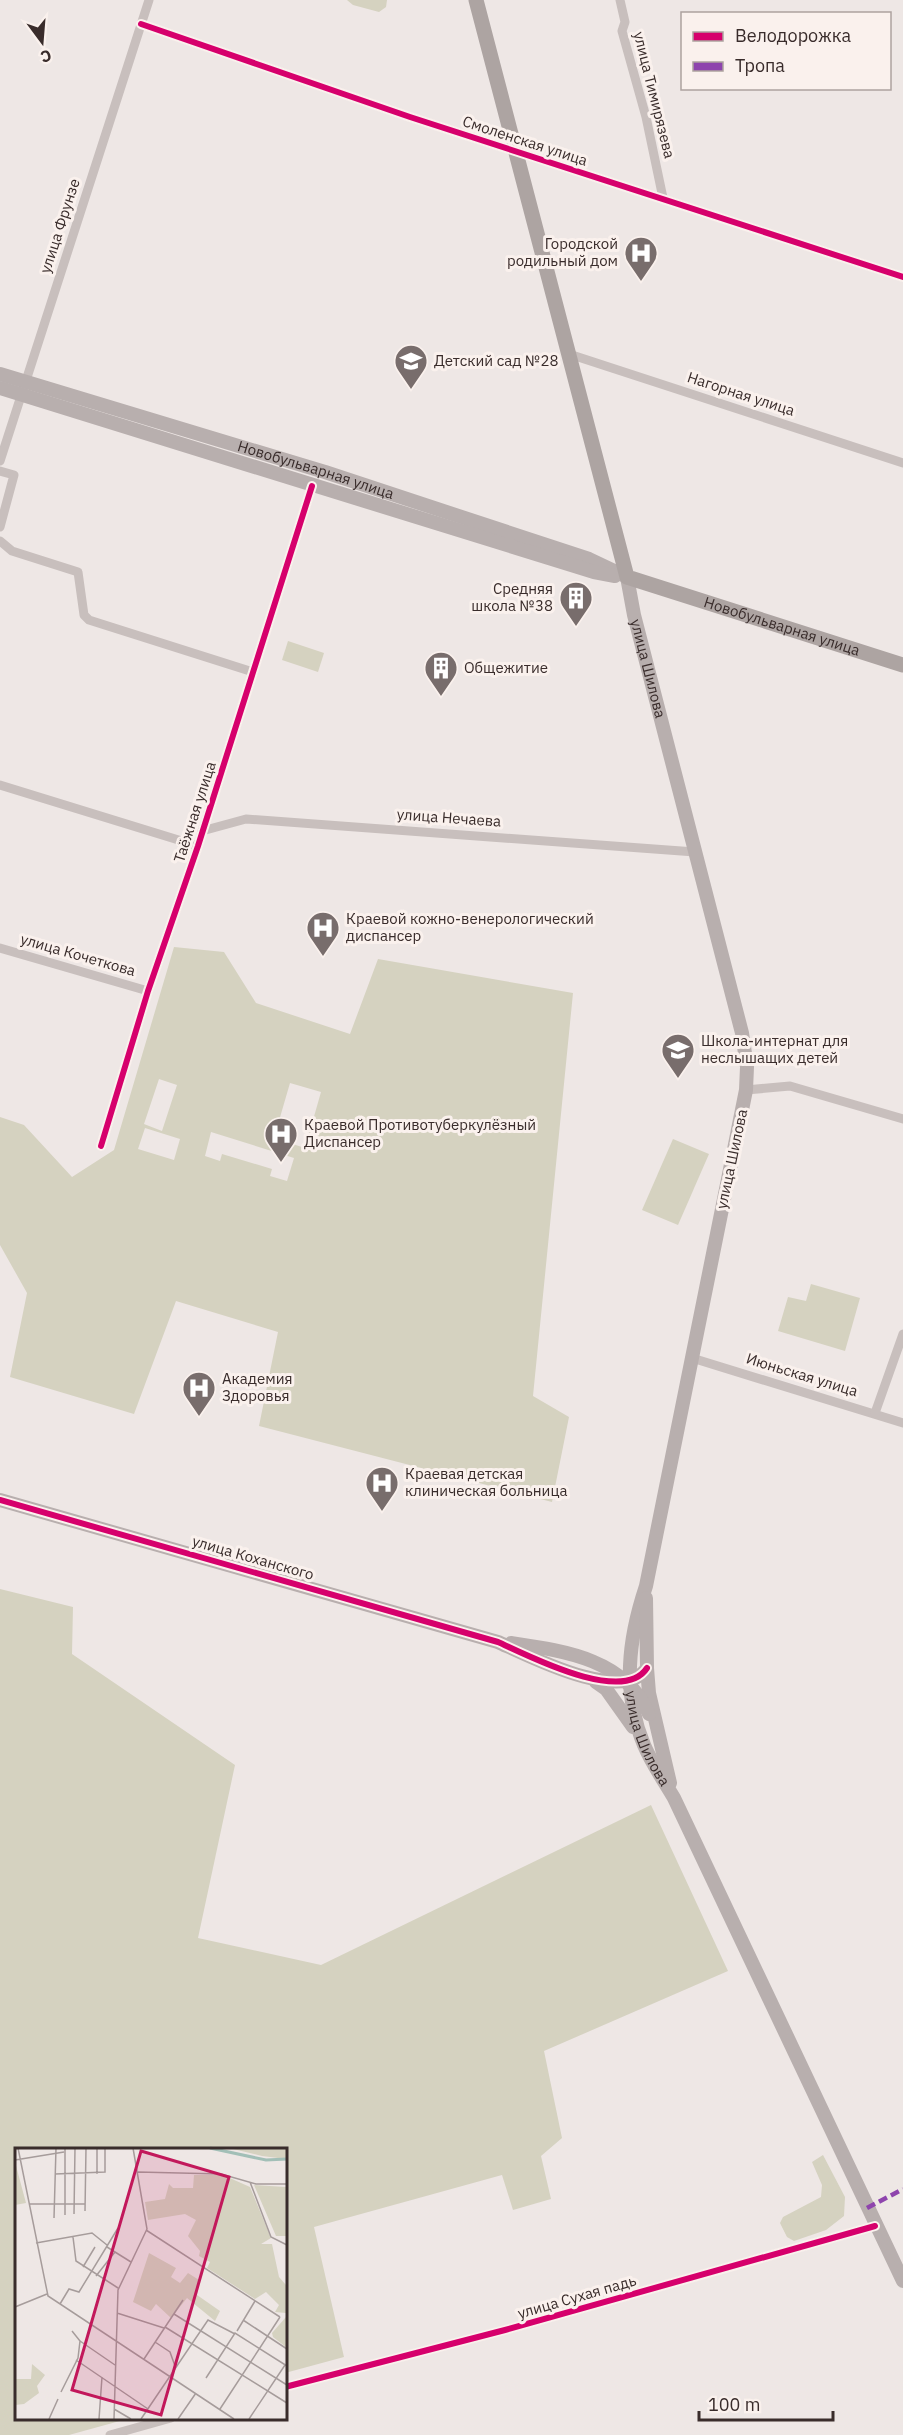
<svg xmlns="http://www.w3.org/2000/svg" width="903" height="2435" font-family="'IBM Plex Sans',sans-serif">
	<rect width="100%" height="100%" fill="#eee7e5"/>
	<!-- green -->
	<g fill="#d5d2c0" fill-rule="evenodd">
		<polygon points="347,0 387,0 386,7 379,12 353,5"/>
		<polygon points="288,641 324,653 318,672 282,660"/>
		<path d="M174 947 224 952 256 1003 350 1034 378 959 573 993 533 1396 569 1417 552 1502 259 1426 278 1332 176 1301 134 1414 10 1377 27 1293 0 1245V1117L24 1125 72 1177 114 1150ZM159 1079 177 1085 162 1131 144 1124ZM290 1083 321 1092 305 1148 274 1138ZM145 1128 180 1139 174 1160 138 1149ZM211 1132 294 1158 287 1181 270 1176 272 1169 222 1154 220 1161 205 1156Z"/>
		<polygon points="673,1139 709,1154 678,1225 642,1210"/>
		<polygon points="811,1284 860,1298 845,1351 778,1331 788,1297 806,1301"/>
		<polygon points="0,1589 73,1607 72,1654 235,1765 198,1938 321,1965 651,1805 728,1971 544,2051 562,2138 541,2156 551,2199 513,2210 502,2175 314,2227 344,2357 285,2373 285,2150 16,2150 16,2418 127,2419 69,2435 0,2435"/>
		<polygon points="823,2155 845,2197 844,2216 826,2230 794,2241 787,2237 780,2223 783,2217 821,2197 822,2185 812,2162"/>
	</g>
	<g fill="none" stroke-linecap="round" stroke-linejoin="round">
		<!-- street -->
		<g stroke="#c8bfbd" stroke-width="9">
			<polyline points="620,0 625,22 622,31 646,117 663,198"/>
			<polyline points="141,24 410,117 903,277"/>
			<polyline points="569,354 903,463"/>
			<polyline points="0,461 149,0"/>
			<polyline points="0,471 14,475 0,527"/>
			<polyline points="0,541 12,551 78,572 84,615 89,620 253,672"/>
			<polyline points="0,785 198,846"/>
			<polyline points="202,831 246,819 695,852"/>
			<polyline points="0,948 148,991"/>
			<polyline points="746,1090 790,1086 903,1119"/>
			<polyline points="101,1146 148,991 198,846 312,486"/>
			<polyline points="692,1358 903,1423"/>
			<polyline points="875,1413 903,1334"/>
			<polyline points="285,2387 505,2330 875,2226"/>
			<polyline points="110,2435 171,2418"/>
		</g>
		<!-- secondary -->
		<g stroke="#b8afae" stroke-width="14">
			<path id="s1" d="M0 374 325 472 589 559 627 577"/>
			<polyline points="0,388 594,572 615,576"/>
			<path id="s2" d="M627 577 634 615 742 1033 747 1067 746 1090 646 1586C628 1640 622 1692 644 1745 652 1764 664 1781 674 1798L903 2281"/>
			<path d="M0 1500 498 1642C529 1656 623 1705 647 1668"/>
			<polyline points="646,1598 647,1668 649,1693 670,1783"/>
			<path d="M511 1643C565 1651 625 1659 649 1714"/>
			<polyline points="596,1682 606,1689 633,1727"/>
		</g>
		<!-- primary -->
		<path stroke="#ada4a2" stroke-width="15" id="s3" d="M476 0 627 577 903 665"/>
		<!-- quiet -->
		<polyline stroke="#8e44ad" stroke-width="4.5" stroke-dasharray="9 4.5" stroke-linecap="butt" points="867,2208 903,2189"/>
		<defs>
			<g id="cycleway">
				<polyline points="141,24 410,117 903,277"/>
				<polyline points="101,1146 148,991 198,846 312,486"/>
				<path d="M0 1500 498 1642C529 1656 623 1705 647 1668"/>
				<polyline points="285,2387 505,2330 875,2226"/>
			</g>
		</defs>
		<!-- cycleway casing -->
		<use href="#cycleway" stroke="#faf1ed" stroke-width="10"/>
		<!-- cycleway -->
		<use href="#cycleway" stroke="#d6006c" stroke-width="6"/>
	</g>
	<!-- icons -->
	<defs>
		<symbol id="hospital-pin" viewBox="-11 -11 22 30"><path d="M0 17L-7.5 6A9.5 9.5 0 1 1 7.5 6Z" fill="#786d6c" stroke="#faf1ed"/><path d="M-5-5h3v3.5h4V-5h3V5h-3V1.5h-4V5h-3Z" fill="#fff"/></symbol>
		<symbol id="school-pin" viewBox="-11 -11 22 30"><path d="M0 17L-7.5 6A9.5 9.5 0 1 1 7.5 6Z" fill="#786d6c" stroke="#faf1ed"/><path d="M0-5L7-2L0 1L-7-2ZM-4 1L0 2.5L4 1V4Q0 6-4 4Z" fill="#fff"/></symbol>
		<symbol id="building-pin" viewBox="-11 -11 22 30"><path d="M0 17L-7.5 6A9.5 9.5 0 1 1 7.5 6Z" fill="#786d6c" stroke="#faf1ed"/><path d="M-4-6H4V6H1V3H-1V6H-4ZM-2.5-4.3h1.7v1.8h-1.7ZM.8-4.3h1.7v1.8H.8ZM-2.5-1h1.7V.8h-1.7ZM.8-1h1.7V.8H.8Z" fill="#fff"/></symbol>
	</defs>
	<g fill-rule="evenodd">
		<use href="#hospital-pin" x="622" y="234" width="38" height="52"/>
		<use href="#school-pin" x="392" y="342" width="38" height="52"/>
		<use href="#building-pin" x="557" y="579" width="38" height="52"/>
		<use href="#building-pin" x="422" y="649" width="38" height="52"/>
		<use href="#hospital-pin" x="304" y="909" width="38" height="52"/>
		<use href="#school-pin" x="659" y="1031" width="38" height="52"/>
		<use href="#hospital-pin" x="262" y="1115" width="38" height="52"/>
		<use href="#hospital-pin" x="180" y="1369" width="38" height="52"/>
		<use href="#hospital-pin" x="363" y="1464" width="38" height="52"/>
	</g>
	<g text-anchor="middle" stroke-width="6" stroke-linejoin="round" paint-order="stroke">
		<!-- street labels -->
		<g font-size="15" fill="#392c2b" stroke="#faf1ed">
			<text transform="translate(654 95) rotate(76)" y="5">улица Тимирязева</text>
			<text transform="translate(525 141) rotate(18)" y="5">Смоленская улица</text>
			<text transform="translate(60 226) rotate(-72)" y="5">улица Фрунзе</text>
			<text transform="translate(741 394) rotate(18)" y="5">Нагорная улица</text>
			<text dy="5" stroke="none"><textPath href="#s1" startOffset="330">Новобульварная улица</textPath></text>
			<text dy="5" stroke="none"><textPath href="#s3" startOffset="759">Новобульварная улица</textPath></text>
			<text dy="5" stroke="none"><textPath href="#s2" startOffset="94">улица Шилова</textPath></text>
			<text transform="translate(195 812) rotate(-72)" y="5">Таёжная улица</text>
			<text transform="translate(449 818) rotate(4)" y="5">улица Нечаева</text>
			<text transform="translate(78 955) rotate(16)" y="5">улица Кочеткова</text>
			<text transform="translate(732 1159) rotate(-78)" y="5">улица Шилова</text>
			<text transform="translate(802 1375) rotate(17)" y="5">Июньская улица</text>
			<text transform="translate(253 1558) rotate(16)" y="5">улица Коханского</text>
			<text dy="5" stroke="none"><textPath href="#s2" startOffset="1191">улица Шилова</textPath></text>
			<text transform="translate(577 2297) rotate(-16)" y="5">улица Сухая падь</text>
		</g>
		<!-- poi labels -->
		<g font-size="15" fill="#392c2b" stroke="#faf1ed" text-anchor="start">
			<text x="618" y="249" text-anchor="end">Городской<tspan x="618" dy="17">родильный дом</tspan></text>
			<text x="434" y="366">Детский сад №28</text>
			<text x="553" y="594" text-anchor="end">Средняя<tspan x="553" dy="17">школа №38</tspan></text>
			<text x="464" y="673">Общежитие</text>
			<text x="346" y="924">Краевой кожно-венерологический<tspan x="346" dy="17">диспансер</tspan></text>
			<text x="701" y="1046">Школа-интернат для<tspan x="701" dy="17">неслышащих детей</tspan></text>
			<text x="304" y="1130">Краевой Противотуберкулёзный<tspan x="304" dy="17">Диспансер</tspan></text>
			<text x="222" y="1384">Академия<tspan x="222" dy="17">Здоровья</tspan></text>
			<text x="405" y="1479">Краевая детская<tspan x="405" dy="17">клиническая больница</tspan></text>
		</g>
	</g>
	<!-- overview -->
	<g transform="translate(15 2148)">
		<rect width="272" height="272" fill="#eee7e5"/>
		<path d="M214 0H271V11L247 8ZM0 14 11 55 0 57ZM179 27H208L235 39 256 90 246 96H257L264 129 271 137V165L260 164 264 157 251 144 240 151 192 120 195 114 184 108 185 103 173 88 181 72 170 66 133 72 130 54 150 51 154 36 158 40H178ZM239 37 271 39V88H261ZM134 105 161 120 156 129 165 135 173 125 184 132 182 147 205 163 200 173 172 150 156 170 141 156 136 163 118 154ZM271 169V199L258 189 257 185ZM17 216 30 227 22 238 24 245 9 256 0 257V222L1 231H16Z" fill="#d5d2c0"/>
		<path fill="none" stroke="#a2bfb7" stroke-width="3" d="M195 0 251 12 272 11"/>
		<path fill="none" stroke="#a69c9b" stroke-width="1.5" d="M3 0 33 148 219 271M82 0V26M0 12 49 4M123 24 206 26 241 36H272M40 26 90 24V0M235 34 256 89 272 97M14 56H70M70 63 71 0M59 66 60 0M50 67V0M39 70 41 0M131 82 265 169M58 89 61 113 103 140M21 95 77 85 92 97M92 99 116 114M68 119 80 99M81 128 100 104M45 156 54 141 64 144 103 80M0 159 32 146M102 165 149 180M159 166 272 237M228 172 272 201M150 179 272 255M222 183 240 153M65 193 100 217M140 194 155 204 160 218M129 211 168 152M61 212 133 261M191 230 220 185 272 218M46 244 63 210 65 193 57 183M99 261 116 271M205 261 265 169M34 271 43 251M84 271 87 229M99 271 103 142 132 81 118 0M126 271 193 172 220 186M163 271 181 245M234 271 270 217"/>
		<path fill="#c2185b" fill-opacity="0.15" stroke="#c2185b" stroke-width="3" d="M126 3 214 29 146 267 57 242Z"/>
		<rect width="272" height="272" fill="none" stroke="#392c2b" stroke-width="3"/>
	</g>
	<!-- legend -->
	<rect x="681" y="12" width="210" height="78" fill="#faf1ed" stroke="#ada29f" stroke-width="1.5"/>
	<rect x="693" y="32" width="30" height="9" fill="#d6006c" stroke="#ada29f" stroke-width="1.5"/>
	<text x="735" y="42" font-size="18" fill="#392c2b">Велодорожка</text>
	<rect x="693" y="62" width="30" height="9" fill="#8e44ad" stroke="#ada29f" stroke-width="1.5"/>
	<text x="735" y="72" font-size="18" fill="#392c2b">Тропа</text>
	<!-- north arrow -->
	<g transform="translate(42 42) rotate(164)" stroke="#faf1ed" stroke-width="4.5" paint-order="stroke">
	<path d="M0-4.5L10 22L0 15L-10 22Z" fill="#392c2b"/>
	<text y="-9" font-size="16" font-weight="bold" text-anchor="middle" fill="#392c2b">С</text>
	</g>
	<!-- scale -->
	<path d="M699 2411v9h134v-9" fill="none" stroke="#392c2b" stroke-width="3"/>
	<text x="708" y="2411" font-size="18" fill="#392c2b" stroke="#faf1ed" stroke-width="4.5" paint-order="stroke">100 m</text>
</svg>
